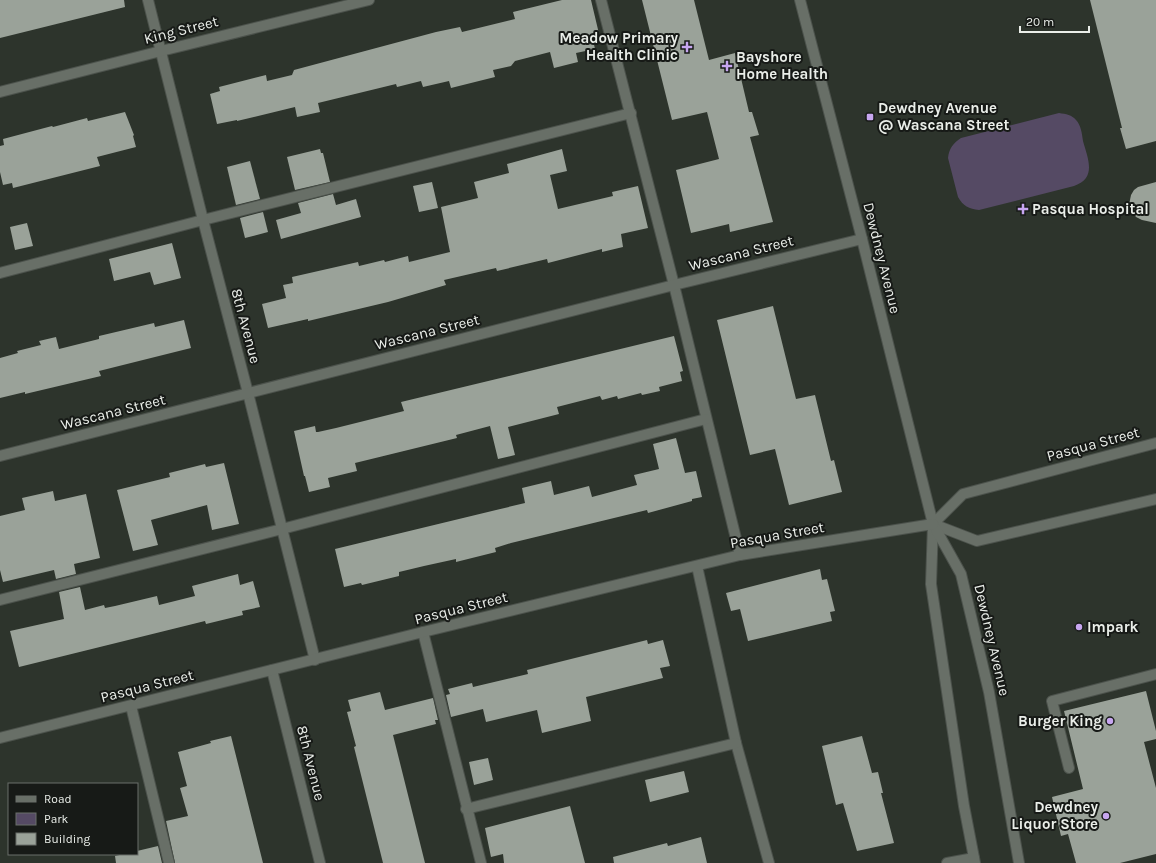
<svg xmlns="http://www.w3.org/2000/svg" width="1156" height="863" font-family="Karla,sans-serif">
	<rect width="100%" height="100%" fill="#2d342c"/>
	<!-- green -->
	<path fill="#554a64" d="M1059 113C1066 114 1072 115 1076 120 1081 125 1082 134 1083 141 1088 159 1097 178 1074 186L979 210C969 209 963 206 958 197L948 158C949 149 953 143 961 138Z"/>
	<!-- building -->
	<g fill="#9aa299">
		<polygon points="0,0 124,0 125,7 0,38"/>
		<polygon points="562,0 591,0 600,38 593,40 595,49 576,53 578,62 554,68 550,52 515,61 511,66 493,70 495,77 451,88 449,81 423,87 421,81 397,87 396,84 318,103 320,112 297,117 295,107 237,121 237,120 217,124 210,94 220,91 219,87 266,75 267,81 292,75 294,70 436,32 460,27 462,32 515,19 513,12"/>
		<polygon points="642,0 694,0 709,60 735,53 749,112 752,112 759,135 750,137 773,222 730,232 729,224 691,233 676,170 719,159 707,112 672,120"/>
		<polygon points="1090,0 1156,0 1156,141 1126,149 1120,128 1122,128"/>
		<polygon points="125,112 134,135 133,136 136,147 97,157 100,166 13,188 12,183 3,185 0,172 0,146 4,145 3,139 52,126 53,127 87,118 88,121"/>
		<polygon points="320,149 321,153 323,153 330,182 295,190 287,157"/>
		<polygon points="562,149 567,171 550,175 558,209 613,196 612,192 638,186 648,228 621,234 623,247 602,252 602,249 548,263 547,259 497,271 496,268 444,280 446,285 388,302 308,321 308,319 268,328 262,304 286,298 283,285 293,283 292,277 358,262 359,266 384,260 385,262 408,256 409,262 450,252 441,207 478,198 474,182 509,173 507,164"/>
		<polygon points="250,161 260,199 236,205 227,167"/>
		<polygon points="432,182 438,208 419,212 413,186"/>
		<polygon points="1156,182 1156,223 1142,220 1136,217 1131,210 1129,205 1131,195 1134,190 1138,187"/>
		<polygon points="333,194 336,205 356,199 361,217 281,239 276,220 301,213 298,203"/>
		<polygon points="263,212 268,232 245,238 240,218"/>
		<polygon points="27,223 33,246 15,250 10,227"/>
		<polygon points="172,243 181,278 154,285 150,272 114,281 109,259"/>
		<polygon points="773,306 796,399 815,395 831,461 834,460 842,492 789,505 775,449 750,455 717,320"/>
		<polygon points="184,320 191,348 99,371 101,376 25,394 25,392 0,398 0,358 18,353 17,351 41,345 39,341 56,337 59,349 99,339 99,336 154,323 155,327"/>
		<polygon points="674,336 683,371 680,372 682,381 659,387 660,391 642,395 641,393 618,399 617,396 602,400 600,396 557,407 559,414 508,427 515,455 498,459 490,426 456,435 457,438 355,463 357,471 328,478 330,487 309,492 305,476 304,476 294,431 315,426 316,432 318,432 336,428 404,411 401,402"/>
		<polygon points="676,438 685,473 696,471 702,497 692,499 692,501 648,513 647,510 511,543 495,548 496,552 456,562 456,559 424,566 399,572 399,576 362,585 361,583 344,587 335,549 525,503 522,488 551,481 554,495 589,486 592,497 637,485 634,475 659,469 653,444"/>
		<polygon points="224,463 239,524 212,530 207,505 151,520 158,545 133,551 117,490 170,477 169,473 205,464 206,467"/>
		<polygon points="53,491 55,501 86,494 100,558 74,564 76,574 56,579 54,570 3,582 0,570 0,516 25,510 22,498"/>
		<polygon points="820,569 822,580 827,579 835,611 830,612 832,621 748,641 740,609 731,611 726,593"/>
		<polygon points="238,574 240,585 253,581 260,607 242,611 243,615 206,624 205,621 19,667 10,631 64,619 59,592 80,587 85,610 104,605 105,608 115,606 157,596 159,605 195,596 192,586"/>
		<polygon points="647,640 648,644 663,640 670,666 660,668 663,678 586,697 591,721 542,733 537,710 486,722 483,709 451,717 446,695 450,694 448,689 472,683 473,687 528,674 527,670"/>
		<polygon points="1146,691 1156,731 1156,739 1144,742 1156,788 1156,854 1120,863 1076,863 1068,834 1061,836 1052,797 1083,789 1064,711"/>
		<polygon points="380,692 385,710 433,698 438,720 435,720 436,724 393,735 425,863 383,863 354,747 356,746 347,712 351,711 348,700"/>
		<polygon points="231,736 263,863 175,863 166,821 188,816 180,788 187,786 178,752 211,743 210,741"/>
		<polygon points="862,736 872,773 878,772 883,793 881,793 894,843 857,851 843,803 836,805 822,746"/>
		<polygon points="488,758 493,780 474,785 469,762"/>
		<polygon points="684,771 689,792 650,802 645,780"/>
		<polygon points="570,806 585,863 504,863 503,854 491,857 485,828"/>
		<polygon points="701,837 707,863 614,863 613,857 667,843 668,846"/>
		<polygon points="158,846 162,863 116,863 115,856 124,854 137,854 137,851"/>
	</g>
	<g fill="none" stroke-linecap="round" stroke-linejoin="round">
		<defs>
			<g id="lane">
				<polyline points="601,0 674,285 740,555"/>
				<polyline points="0,273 203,220 631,113"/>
				<polyline points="697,566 736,743 769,863"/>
				<polyline points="0,600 282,529 706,419"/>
				<polyline points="423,632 481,863"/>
				<polyline points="131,706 169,863"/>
				<polyline points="1069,768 1052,701 1156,674"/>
				<polyline points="466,809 736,743"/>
			</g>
			<g id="street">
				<polyline points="148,0 203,220 248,393 315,660"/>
				<polyline points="0,92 161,51 369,0"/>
				<polyline points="1156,443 963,494 933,524 977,541 1156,499"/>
				<polyline points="0,456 674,285 862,239"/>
				<polyline points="272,670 320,863"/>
				<polyline points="947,863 974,858"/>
			</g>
			<g id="secondary">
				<polyline points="800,0 862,239 933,524 931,584 964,806 975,863"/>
				<polyline points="933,524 961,574 989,692 1019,863"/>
				<polyline points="0,738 423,632 740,555 933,524"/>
			</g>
		</defs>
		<!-- lane casing -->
		<use href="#lane" stroke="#4c524c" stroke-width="12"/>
		<!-- street casing -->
		<use href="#street" stroke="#4c524c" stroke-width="12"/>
		<!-- secondary casing -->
		<use href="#secondary" stroke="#4c524c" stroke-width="12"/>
		<!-- lane -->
		<use href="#lane" stroke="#686f67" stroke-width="10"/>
		<!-- street -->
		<use href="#street" stroke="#686f67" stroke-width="10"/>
		<!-- secondary -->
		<use href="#secondary" stroke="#686f67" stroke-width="10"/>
	</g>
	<!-- markers -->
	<g fill="#c7a6f0" stroke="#171a17" stroke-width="1.5">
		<path d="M685 41h4v4h4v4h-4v4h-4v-4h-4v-4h4z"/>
		<path d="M725 60h4v4h4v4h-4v4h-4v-4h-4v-4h4z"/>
		<rect x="866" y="113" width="8" height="8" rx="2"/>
		<path d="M1021 203h4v4h4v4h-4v4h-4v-4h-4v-4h4z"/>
		<circle cx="1079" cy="627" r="4"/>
		<circle cx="1110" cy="721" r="4"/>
		<circle cx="1106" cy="816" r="4"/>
	</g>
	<g text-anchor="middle" stroke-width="4" stroke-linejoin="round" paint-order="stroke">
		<!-- street labels -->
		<g font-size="15" fill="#eaeee9" stroke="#171a17">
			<text transform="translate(181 30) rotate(-14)" y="5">King Street</text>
			<text transform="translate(741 253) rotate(-14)" y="5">Wascana Street</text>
			<text transform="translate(882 258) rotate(76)" y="5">Dewdney Avenue</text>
			<text transform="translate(246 326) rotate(75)" y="5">8th Avenue</text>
			<text transform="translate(427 332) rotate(-14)" y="5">Wascana Street</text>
			<text transform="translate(113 412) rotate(-14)" y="5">Wascana Street</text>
			<text transform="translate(1093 444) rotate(-15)" y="5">Pasqua Street</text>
			<text transform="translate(777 535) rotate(-10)" y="5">Pasqua Street</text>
			<text transform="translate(461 608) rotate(-14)" y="5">Pasqua Street</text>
			<text transform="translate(992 640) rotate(77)" y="5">Dewdney Avenue</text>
			<text transform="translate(147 686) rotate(-14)" y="5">Pasqua Street</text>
			<text transform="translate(311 763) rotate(76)" y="5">8th Avenue</text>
		</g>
		<!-- poi labels -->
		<g font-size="15" font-weight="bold" fill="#eaeee9" stroke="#171a17" text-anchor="start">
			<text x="678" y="43" text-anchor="end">Meadow Primary<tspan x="678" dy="17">Health Clinic</tspan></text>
			<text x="736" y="62">Bayshore<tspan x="736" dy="17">Home Health</tspan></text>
			<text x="878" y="113">Dewdney Avenue<tspan x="878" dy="17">@ Wascana Street</tspan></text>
			<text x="1032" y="214">Pasqua Hospital</text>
			<text x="1087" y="632">Impark</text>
			<text x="1102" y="726" text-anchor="end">Burger King</text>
			<text x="1098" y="812" text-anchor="end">Dewdney<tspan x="1098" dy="17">Liquor Store</tspan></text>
		</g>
	</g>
	<!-- legend -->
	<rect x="8" y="783" width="130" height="72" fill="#171a17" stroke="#6b6f6b"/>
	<rect x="16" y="796" width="20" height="6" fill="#686f67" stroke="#6b6f6b"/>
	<text x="44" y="803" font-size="12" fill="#eaeee9">Road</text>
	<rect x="16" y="813" width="20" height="12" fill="#554a64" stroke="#6b6f6b"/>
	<text x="44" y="823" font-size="12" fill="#eaeee9">Park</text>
	<rect x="16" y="833" width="20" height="12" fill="#9aa299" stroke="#6b6f6b"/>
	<text x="44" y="843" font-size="12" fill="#eaeee9">Building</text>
	<!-- scale -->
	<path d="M1020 26v6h69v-6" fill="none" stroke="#eaeee9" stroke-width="2"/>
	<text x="1026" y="26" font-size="12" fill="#eaeee9" stroke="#171a17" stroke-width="3" paint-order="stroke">20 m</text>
</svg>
